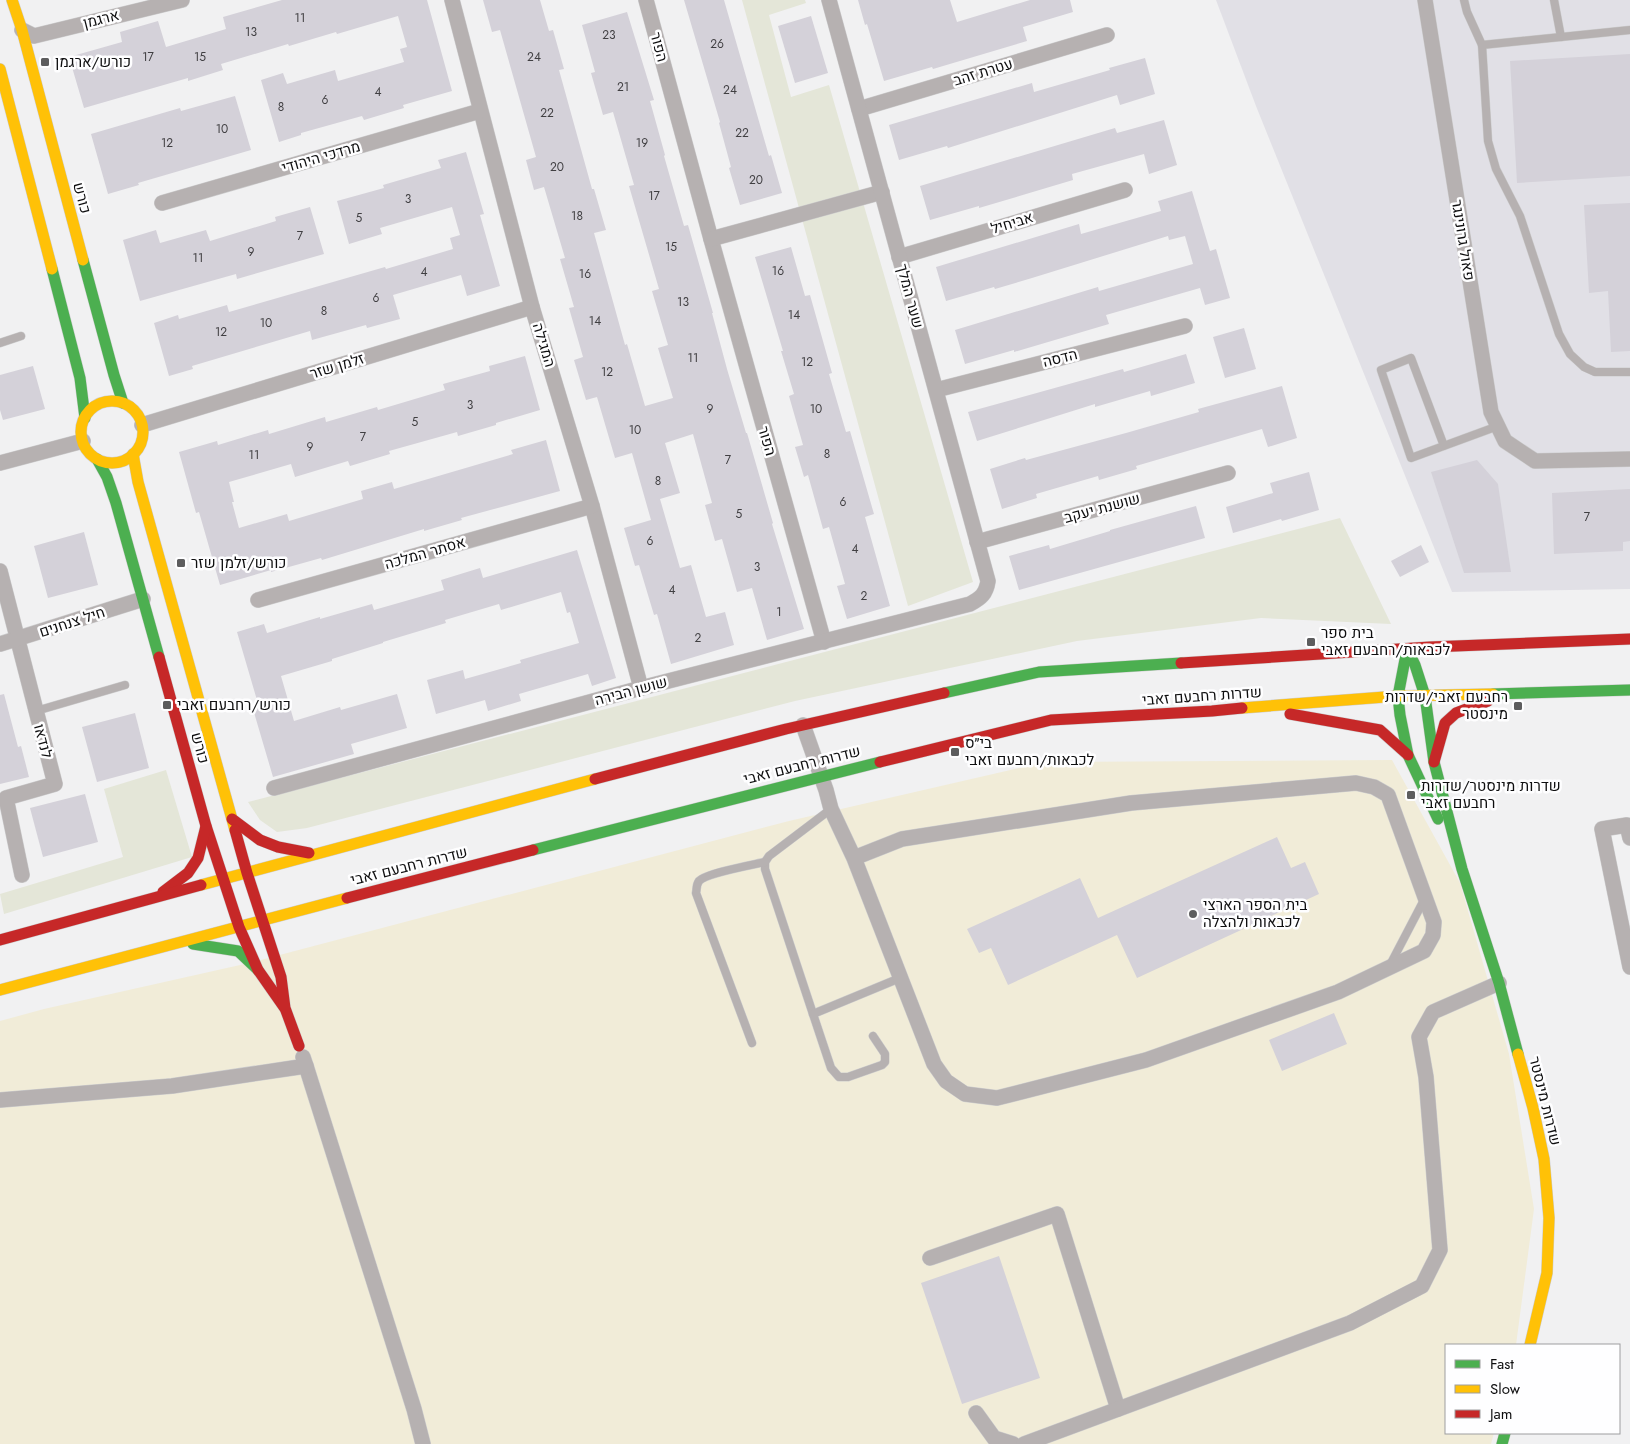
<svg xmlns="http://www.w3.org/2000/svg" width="1630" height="1444" font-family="Jost,Heebo,sans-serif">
	<rect width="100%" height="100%" fill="#f1f1f2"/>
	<!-- built -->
	<polygon fill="#e1e0e6" points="1216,0 1630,0 1630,589 1452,592 1256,106"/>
	<!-- green -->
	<g fill="#e4e6d8">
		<polygon points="742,0 805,0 806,3 769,15 791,97 829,85 973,582 908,606"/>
		<polygon points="1340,518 1391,624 1261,618 1077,641 795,701 307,828 277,832 260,820 248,802"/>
		<polygon points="166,770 192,857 4,914 0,894 123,857 104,789"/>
	</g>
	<!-- sand -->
	<polygon fill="#f1ecd8" points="1392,760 1460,883 1509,1054 1534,1209 1516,1345 1446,1345 1446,1433 1494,1433 1491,1444 0,1444 0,1021 44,1009 249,963 789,821 1045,762"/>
	<!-- building -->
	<g fill="#d4d1d9">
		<polygon points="282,0 427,0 452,91 403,105 404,108 364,120 362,116 301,133 301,135 279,142 261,80 283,73 287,84 335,70 338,81 404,62 400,49 407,47 398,16 337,34 336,32 289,46 288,44 221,64 223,70 188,81 188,78 84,108 69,57 122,42 120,32 158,21 166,47 226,29 223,17"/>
		<polygon points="483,0 540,0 549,31 553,30 564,69 559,70 592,189 594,189 606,230 594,233 625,345 627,344 645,406 673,398 658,348 668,345 652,291 659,289 629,186 634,185 613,112 603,115 591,73 595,72 582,25 627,12 654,100 650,101 665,155 664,156 684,226 688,225 713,313 712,313 727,369 746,433 747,433 773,523 772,524 804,629 767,640 752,588 737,592 722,539 715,541 705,505 712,503 693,434 665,443 680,493 660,499 680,568 691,565 706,617 725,612 734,645 671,664 657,614 654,615 639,565 635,566 624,528 651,520 632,453 615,458 597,397 586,400 574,360 583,357 569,308 574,307 560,259 565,258 544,187 534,190 526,160 536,157 500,30 492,32"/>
		<polygon points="684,0 724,0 769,156 771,155 782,193 740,205 729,168 731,167 719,123 720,122"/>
		<polygon points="858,0 950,0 957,22 1030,0 1070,0 1073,12 1023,27 1027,41 933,69 932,67 884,81 867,24 865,25"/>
		<polygon points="811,16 828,73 795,83 778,26"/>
		<polygon points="1630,54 1630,176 1517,183 1510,61"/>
		<polygon points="1145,58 1155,94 1120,105 1117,95 948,148 947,146 899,160 889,125 1032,83 1034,92 1110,70 1109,68"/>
		<polygon points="235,96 251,150 138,183 139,185 108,194 91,134 180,108 181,111"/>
		<polygon points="1164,120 1177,165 1149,174 1144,154 1072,174 1073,180 979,208 979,206 930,220 920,186 1115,128 1117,133"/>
		<polygon points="466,152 484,214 480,215 500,286 467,296 461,275 393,295 400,319 367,328 366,325 312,340 310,331 192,366 193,369 169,376 154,323 178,315 179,319 227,305 229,312 385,267 386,269 453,249 450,238 460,235 452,207 380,228 382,234 349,244 337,201 384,188 383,185 441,168 438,160"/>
		<polygon points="1192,191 1210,251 1216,249 1230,298 1205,305 1200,288 1106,315 1109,324 1014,352 1014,350 965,364 955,330 1098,287 1099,291 1193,264 1185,236 1169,240 1168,236 1032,278 995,289 994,287 946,301 936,267 1079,224 1081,234 1161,211 1158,201"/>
		<polygon points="1630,203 1630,351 1611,352 1608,291 1589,293 1584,205"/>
		<polygon points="310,207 324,254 237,279 236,274 140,301 123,240 156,230 160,243 206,230 210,241 276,221 275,217"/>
		<polygon points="791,247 805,296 810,295 832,373 829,374 846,432 850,431 874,514 865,517 890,606 847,619 837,586 845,584 829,527 823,529 808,475 804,477 795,447 803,445 789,396 794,394 781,351 783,351 755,257"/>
		<polygon points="1244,328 1256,369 1225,378 1213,337"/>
		<polygon points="1186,354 1195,383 1151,396 1150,391 1095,407 1095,404 977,441 968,412 1123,369 1124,372"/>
		<polygon points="525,356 540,410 496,423 496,425 458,436 457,432 389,451 390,454 350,466 348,461 295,477 291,464 229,482 234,502 232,502 239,528 287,514 289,521 363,499 361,491 392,482 394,489 513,454 511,450 546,440 560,491 461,518 462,520 424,531 424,529 322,560 321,558 271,572 271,570 220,585 199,512 196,513 179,452 217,441 218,445 268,430 269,434 325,417 326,422 377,407 378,410 445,390 443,384 490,371 489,366"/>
		<polygon points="33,366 45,409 3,420 0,410 0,375"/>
		<polygon points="1282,386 1297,438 1268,447 1262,429 1136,466 1137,469 1099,480 1098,476 1036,494 1037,498 1002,509 990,469 1025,458 1026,460 1126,433 1199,412 1198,409"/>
		<polygon points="1477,460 1498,484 1511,572 1464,573 1431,472"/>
		<polygon points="1309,472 1319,510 1282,521 1281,519 1233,533 1226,507 1273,493 1270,483"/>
		<polygon points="1630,489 1630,541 1623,542 1623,551 1554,554 1552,493"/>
		<polygon points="1196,506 1205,538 1019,590 1009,556 1049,545 1050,549 1110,531 1110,530"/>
		<polygon points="84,532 98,585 48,598 34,546"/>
		<polygon points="1421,545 1429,562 1400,577 1391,561"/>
		<polygon points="577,550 616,678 592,686 588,674 519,694 521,701 488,711 485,700 436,714 427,680 463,670 465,679 521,663 520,660 579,643 570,612 567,613 561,592 501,610 499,604 445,620 446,623 383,642 383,643 332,659 332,661 281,676 294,721 340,707 341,710 397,694 407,728 351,744 354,754 273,777 253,709 259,707 237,632 264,624 267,633 320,617 320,619 372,604 374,610 444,590 441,580 480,568 483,578"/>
		<polygon points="4,694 18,747 21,746 29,777 0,784 0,695"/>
		<polygon points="135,713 149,768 97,782 82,727"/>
		<polygon points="85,794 98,842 43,857 30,808"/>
		<polygon points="1277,837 1291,868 1305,862 1319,894 1137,978 1117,935 1008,985 991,948 979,953 967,929 1080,878 1098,918"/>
		<polygon points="1334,1013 1347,1044 1282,1071 1269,1040"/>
		<polygon points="999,1256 1040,1378 962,1404 921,1283"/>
	</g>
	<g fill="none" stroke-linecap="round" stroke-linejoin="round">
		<defs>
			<g id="lane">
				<polyline points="1464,0 1467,12 1482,45 1488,141 1496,169 1520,216 1559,334 1570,354 1584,367 1595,372 1630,372"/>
				<polyline points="1554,0 1561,37"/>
				<polyline points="1482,45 1630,30"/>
				<polyline points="0,343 21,336"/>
				<polyline points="1444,446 1411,358 1381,370 1411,458 1498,426"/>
				<polyline points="36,711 125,685"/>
				<polyline points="1390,965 1425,898"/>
				<polyline points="813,1014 765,869 765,862 769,856 831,809"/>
				<polyline points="873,1036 885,1054 885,1062 882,1065 848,1077 839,1077 831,1068 813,1014 900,978"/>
				<path d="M752 1043 696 893C697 889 696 885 699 881 706 873 752 865 765 862"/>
			</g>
			<g id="street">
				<polyline points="452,0 532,307 592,506 641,688"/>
				<polyline points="646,0 711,239 824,642"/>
				<polyline points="1425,0 1491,412 1505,441 1535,461 1630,459"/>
				<polyline points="22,30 34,36 182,0"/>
				<polyline points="859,109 1107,35"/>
				<polyline points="162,203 480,111"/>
				<polyline points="711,239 882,192"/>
				<polyline points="899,257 1125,190"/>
				<polyline points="936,390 1185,326"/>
				<polyline points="142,425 532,307"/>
				<polyline points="0,463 83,441"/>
				<polyline points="977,542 1228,473"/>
				<polyline points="0,571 55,784 6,798 22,875"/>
				<polyline points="258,600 592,506"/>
				<polyline points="0,644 143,599"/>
				<polyline points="803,725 826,790 831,809 854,858 934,1064 946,1081 965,1094 997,1098 1146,1060 1338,992 1424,951 1433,935 1434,922 1388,795 1374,787 1356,783 1131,803 902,839 854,858"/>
				<path d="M274 788 641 688 970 604C981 598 986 594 988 581L829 0"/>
				<polyline points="1630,838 1627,825 1602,829 1630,967"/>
				<polyline points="306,1066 414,1409 423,1444"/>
				<polyline points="0,1100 172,1086 306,1066 303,1057"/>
				<polyline points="930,1258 1057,1214 1118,1409"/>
				<polyline points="976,1413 994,1438 1013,1444"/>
				<polyline points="1024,1444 1350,1323 1422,1286 1440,1250 1426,1077 1419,1037 1433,1012 1499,983"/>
			</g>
			<g id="fast">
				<polyline points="83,260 114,375 123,403"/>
				<polyline points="52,269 80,378 85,418"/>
				<polyline points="97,459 107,477 116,503 159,657"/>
				<polyline points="1407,649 1415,665 1425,696 1434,762 1462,869 1499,983 1518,1054"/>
				<polyline points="1407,649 1398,696 1400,715 1408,755 1438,819"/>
				<polyline points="944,693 1039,672 1181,663"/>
				<polyline points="1493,694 1630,690"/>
				<polyline points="533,850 880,762"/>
				<polyline points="193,944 238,951 258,970"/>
				<polyline points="1502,1444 1505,1433"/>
			</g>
			<g id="slow">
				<polyline points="12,0 22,30 83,260"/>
				<polyline points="0,69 52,269"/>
				<circle cx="112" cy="432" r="31"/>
				<polyline points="133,454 138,482 235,830"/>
				<polyline points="1242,708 1398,696 1493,694"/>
				<polyline points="201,885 595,779"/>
				<polyline points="0,990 347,898"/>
				<polyline points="1518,1054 1533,1108 1544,1159 1549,1218 1547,1273 1530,1345"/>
			</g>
			<g id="jam">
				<polyline points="159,657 206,826 239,927 258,970 284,1007"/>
				<polyline points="1181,663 1430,647 1630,639"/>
				<polyline points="1290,714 1380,730 1408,755"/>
				<polyline points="880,762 1051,720 1212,711 1242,708"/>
				<polyline points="1434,762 1445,723 1456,713 1488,701"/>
				<polyline points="595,779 786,729 944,693"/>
				<polyline points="232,819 260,840 278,847 309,853"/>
				<polyline points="235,830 247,873 281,977 285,1008 299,1046"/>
				<polyline points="163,892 188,873 198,858 206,826"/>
				<polyline points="347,898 533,850"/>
				<polyline points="0,940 201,885"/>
			</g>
		</defs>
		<!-- lane casing -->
		<use href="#lane" stroke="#cdcdce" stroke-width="9"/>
		<!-- street casing -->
		<use href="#street" stroke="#cdcdce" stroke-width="16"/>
		<!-- fast casing -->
		<use href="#fast" stroke="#cdcdce" stroke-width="12"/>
		<!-- slow casing -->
		<use href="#slow" stroke="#cdcdce" stroke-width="12"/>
		<!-- jam casing -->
		<use href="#jam" stroke="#cdcdce" stroke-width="12"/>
		<!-- lane -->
		<use href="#lane" stroke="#b6b1b1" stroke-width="8"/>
		<!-- street -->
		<use href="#street" stroke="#b6b1b1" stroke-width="15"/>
		<!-- fast -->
		<use href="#fast" stroke="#4caf50" stroke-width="11"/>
		<!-- slow -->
		<use href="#slow" stroke="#ffc107" stroke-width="11"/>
		<!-- jam -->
		<use href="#jam" stroke="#c62828" stroke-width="11"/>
	</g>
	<!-- markers -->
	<g fill="#5d5d5e" stroke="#fefeff" stroke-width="2">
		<rect x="40" y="57" width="10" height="10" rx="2.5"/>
		<rect x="176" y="558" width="10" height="10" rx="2.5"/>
		<rect x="1306" y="637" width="10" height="10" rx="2.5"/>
		<rect x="162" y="700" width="10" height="10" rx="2.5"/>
		<rect x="1513" y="701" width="10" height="10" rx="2.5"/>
		<rect x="950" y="747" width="10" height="10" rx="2.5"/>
		<rect x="1406" y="790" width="10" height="10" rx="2.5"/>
		<circle cx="1193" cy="914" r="5"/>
	</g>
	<g text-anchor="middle" stroke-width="5" stroke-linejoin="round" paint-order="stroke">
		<!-- number labels -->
		<g font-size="12" fill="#403f42">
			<text x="300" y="22">11</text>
			<text x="251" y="36">13</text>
			<text x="609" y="39">23</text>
			<text x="717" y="48">26</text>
			<text x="148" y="61">17</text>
			<text x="200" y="61">15</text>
			<text x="534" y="61">24</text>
			<text x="623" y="91">21</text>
			<text x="730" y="94">24</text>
			<text x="378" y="96">4</text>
			<text x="325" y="104">6</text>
			<text x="281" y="111">8</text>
			<text x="547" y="117">22</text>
			<text x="222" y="133">10</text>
			<text x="742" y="137">22</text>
			<text x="167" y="147">12</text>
			<text x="642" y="147">19</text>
			<text x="557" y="171">20</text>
			<text x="756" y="184">20</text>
			<text x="654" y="200">17</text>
			<text x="408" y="203">3</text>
			<text x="577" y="220">18</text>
			<text x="359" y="222">5</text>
			<text x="300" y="240">7</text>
			<text x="671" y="251">15</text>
			<text x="251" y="256">9</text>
			<text x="198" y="262">11</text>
			<text x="778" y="275">16</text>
			<text x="424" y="276">4</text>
			<text x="585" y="278">16</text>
			<text x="376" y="302">6</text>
			<text x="683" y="306">13</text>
			<text x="324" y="315">8</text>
			<text x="794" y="319">14</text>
			<text x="595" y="325">14</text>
			<text x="266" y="327">10</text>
			<text x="221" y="336">12</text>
			<text x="693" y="362">11</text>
			<text x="807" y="366">12</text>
			<text x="607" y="376">12</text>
			<text x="470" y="409">3</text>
			<text x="710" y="413">9</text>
			<text x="816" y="413">10</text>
			<text x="415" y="426">5</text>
			<text x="635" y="434">10</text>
			<text x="363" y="441">7</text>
			<text x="310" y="451">9</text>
			<text x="827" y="458">8</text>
			<text x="254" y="459">11</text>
			<text x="728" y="464">7</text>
			<text x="658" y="485">8</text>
			<text x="843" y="506">6</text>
			<text x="739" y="518">5</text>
			<text x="1587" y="521">7</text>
			<text x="650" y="545">6</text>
			<text x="855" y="553">4</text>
			<text x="757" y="571">3</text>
			<text x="672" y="594">4</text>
			<text x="864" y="600">2</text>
			<text x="779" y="616">1</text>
			<text x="698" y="642">2</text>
		</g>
		<!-- street labels -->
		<g font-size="15" fill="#0e0e0f" stroke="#fefeff">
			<text transform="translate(101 19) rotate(-14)" y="5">ארגמן</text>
			<text transform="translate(659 47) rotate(75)" y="5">הפור</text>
			<text transform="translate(983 72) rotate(-17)" y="5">עטרת זהב</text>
			<text transform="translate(321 157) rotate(-16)" y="5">מרדכי היהודי</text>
			<text transform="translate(82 198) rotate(75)" y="5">כורש</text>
			<text transform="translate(1012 223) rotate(-17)" y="5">אביחיל</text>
			<text transform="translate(1463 240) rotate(81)" y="5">פאול גרונינגר</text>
			<text transform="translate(910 296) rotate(75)" y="5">שער המלך</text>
			<text transform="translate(544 345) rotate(73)" y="5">המגילה</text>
			<text transform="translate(1060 358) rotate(-14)" y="5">הדסה</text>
			<text transform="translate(337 366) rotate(-17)" y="5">זלמן שזר</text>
			<text transform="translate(767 441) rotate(74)" y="5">הפור</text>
			<text transform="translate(1102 508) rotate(-15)" y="5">שושנת יעקב</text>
			<text transform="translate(425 553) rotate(-16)" y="5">אסתר המלכה</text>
			<text transform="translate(72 622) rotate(-18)" y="5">חיל צנחנים</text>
			<text transform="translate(631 691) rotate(-15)" y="5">שושן הבירה</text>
			<text transform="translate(1202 696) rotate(-4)" y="5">שדרות רחבעם זאבי</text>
			<text transform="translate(43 741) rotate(75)" y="5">לנדאו</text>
			<text transform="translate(200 748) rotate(75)" y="5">כורש</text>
			<text transform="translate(802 765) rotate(-14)" y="5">שדרות רחבעם זאבי</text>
			<text transform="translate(409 866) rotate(-14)" y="5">שדרות רחבעם זאבי</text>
			<text transform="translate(1545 1101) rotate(76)" y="5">שדרות מינסטר</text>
		</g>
		<!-- poi labels -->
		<g font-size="15" fill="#0e0e0f" stroke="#fefeff" text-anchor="start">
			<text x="55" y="67">כורש/ארגמן</text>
			<text x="191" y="568">כורש/זלמן שזר</text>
			<text x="1321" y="638">בית ספר<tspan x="1321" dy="17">לכבאות/רחבעם זאבי</tspan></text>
			<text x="1508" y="702" text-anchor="end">רחבעם זאבי/שדרות<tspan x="1508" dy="17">מינסטר</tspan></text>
			<text x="177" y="710">כורש/רחבעם זאבי</text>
			<text x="965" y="748">בי״ס<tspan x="965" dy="17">לכבאות/רחבעם זאבי</tspan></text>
			<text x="1421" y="791">שדרות מינסטר/שדרות<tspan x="1421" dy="17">רחבעם זאבי</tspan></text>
			<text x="1203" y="910">בית הספר הארצי<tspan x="1203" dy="17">לכבאות ולהצלה</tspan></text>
		</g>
	</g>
	<!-- legend -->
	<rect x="1445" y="1344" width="175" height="90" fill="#fefeff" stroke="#9e9e9f"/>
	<rect x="1455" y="1360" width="25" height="8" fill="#4caf50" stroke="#9e9e9f"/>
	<text x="1490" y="1369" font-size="15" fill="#0e0e0f">Fast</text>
	<rect x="1455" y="1385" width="25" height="8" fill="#ffc107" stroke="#9e9e9f"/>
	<text x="1490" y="1394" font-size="15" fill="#0e0e0f">Slow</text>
	<rect x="1455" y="1410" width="25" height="8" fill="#c62828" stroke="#9e9e9f"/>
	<text x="1490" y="1419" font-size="15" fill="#0e0e0f">Jam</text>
</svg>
